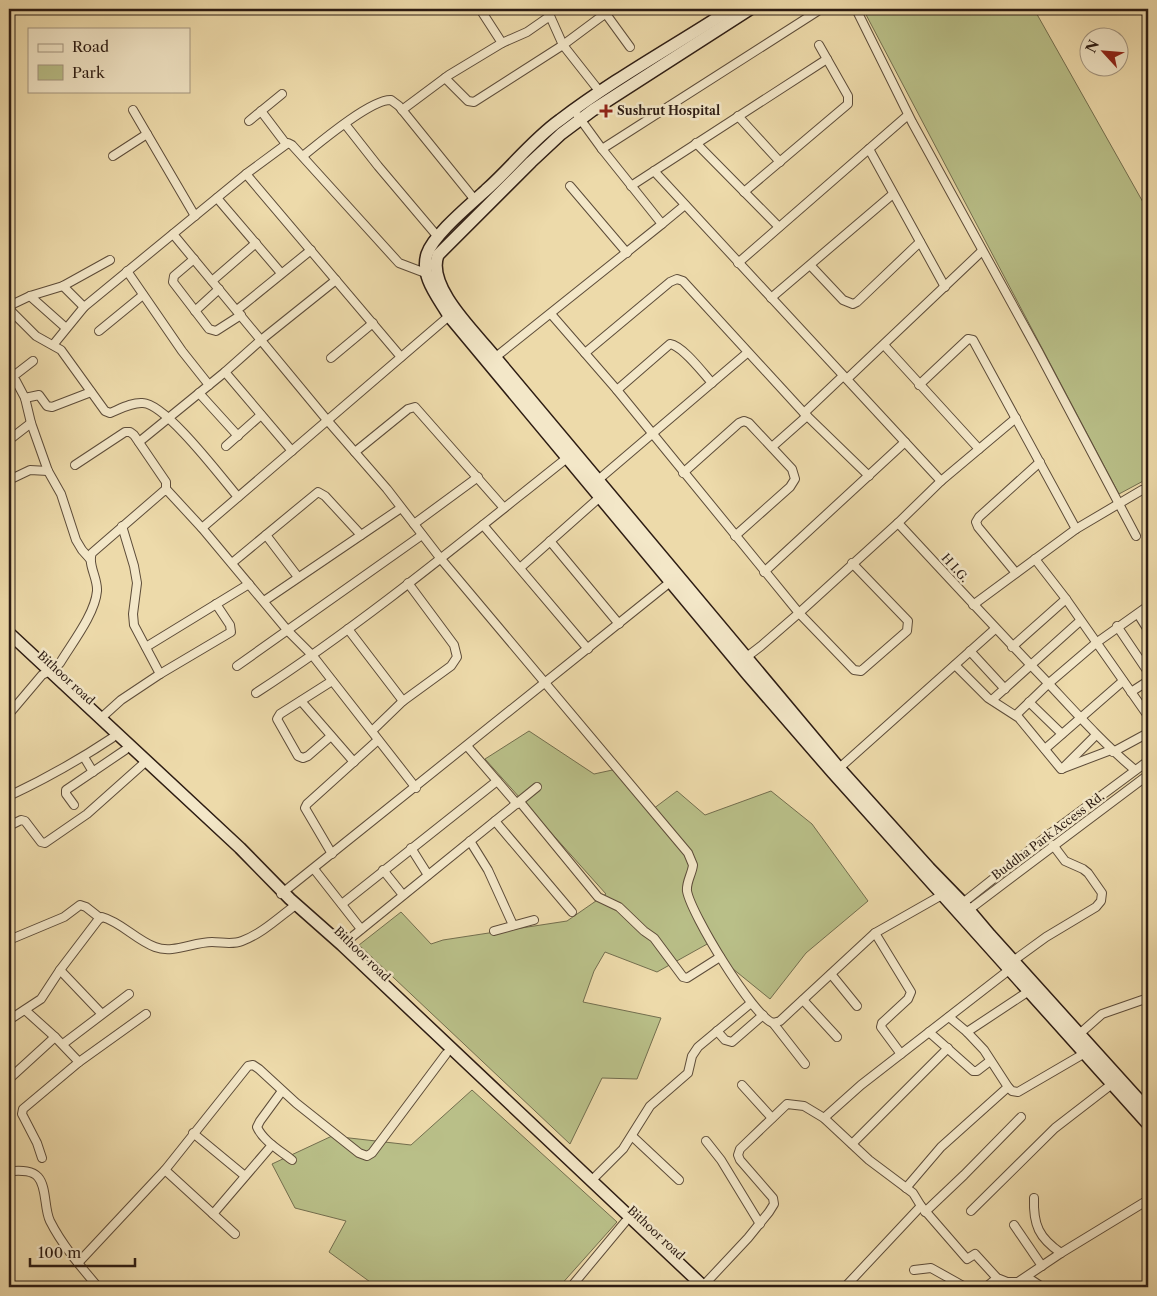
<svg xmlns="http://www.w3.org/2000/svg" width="1157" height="1296" font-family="'Libre Caslon Text',serif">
	<rect width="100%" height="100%" fill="#eddaaa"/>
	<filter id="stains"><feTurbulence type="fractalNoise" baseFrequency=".004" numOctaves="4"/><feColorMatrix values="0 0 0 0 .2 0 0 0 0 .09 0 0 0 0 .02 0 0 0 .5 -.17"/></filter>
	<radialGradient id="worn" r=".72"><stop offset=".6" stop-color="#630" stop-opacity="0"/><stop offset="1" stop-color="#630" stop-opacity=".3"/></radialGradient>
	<!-- green -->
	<g fill="#b9bf88" stroke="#736e4e">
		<polygon points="863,9 1034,9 1148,211 1148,480 1147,479 1119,494"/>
		<polygon points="529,731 594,774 617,769 653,809 677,791 705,815 771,791 812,824 868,901 806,953 770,999 722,960 709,943 657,972 605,952 594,971 583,1002 661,1018 637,1079 602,1078 570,1144 359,945 401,912 431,944 443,940 567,921 606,894 485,759"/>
		<polygon points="472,1090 617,1222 559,1287 377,1287 329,1252 346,1221 295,1208 272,1164 332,1136 411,1145"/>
	</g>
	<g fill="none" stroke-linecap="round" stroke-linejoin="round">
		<defs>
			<g id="street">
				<polyline points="480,9 502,43"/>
				<polyline points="545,9 550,16 563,45 600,92"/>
				<polyline points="856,9 912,122 1038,351 1136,536"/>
				<polyline points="1144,9 1148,17"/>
				<polyline points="606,14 630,47"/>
				<polyline points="602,16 613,9"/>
				<polyline points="445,78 468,101 474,102 563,45 602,16 598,9"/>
				<polyline points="133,110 195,216"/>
				<polyline points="402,110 449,75 502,43 527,32 550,16"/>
				<polyline points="261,111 286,144"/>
				<polyline points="738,116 780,162"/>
				<polyline points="249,121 282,94"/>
				<polyline points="345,124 378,166 438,237"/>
				<polyline points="696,143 779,227"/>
				<polyline points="602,149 821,9"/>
				<polyline points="869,149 945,287"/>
				<polyline points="113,156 147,134"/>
				<path d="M303 156C319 143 371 99 391 100L399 106 475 200"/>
				<polyline points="654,171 941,481"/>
				<polyline points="246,174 401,357"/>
				<polyline points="570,186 627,253"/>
				<polyline points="631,186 827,59"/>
				<polyline points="744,192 848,104 848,96 819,45"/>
				<polyline points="217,198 281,273"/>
				<polyline points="662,224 685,205"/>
				<path d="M173 234 327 420 387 489 441 559 688 853 693 865C692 874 686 882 687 891 691 914 753 1016 773 1023L780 1021 875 933 942 895"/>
				<polyline points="194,259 174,276 173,282 209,329 216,331 241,315"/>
				<path d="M110 260 63 286 30 296 11 305 10 310 36 336 61 350 105 411 110 413C120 409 132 402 143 403 166 404 221 477 238 497"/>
				<polyline points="738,263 908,115"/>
				<polyline points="811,266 843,300 853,304 857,302 920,242"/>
				<polyline points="127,271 182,351 209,385"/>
				<polyline points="212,281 256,243"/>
				<polyline points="63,286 84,307"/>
				<polyline points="30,296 66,328"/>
				<polyline points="771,298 893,194"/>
				<polyline points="237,310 311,250"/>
				<polyline points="195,311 219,289"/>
				<polyline points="551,314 617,390 799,613 854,670 861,671 907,631 908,621 852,563"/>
				<polyline points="99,331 143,295"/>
				<polyline points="53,345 84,307 246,174 288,143 292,145 399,263 428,274"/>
				<polyline points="884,345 979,449"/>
				<polyline points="585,353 670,282 677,279 683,281 804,413 869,476"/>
				<polyline points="331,358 373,323"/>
				<polyline points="492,360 662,224 602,149 578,116"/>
				<polyline points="225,372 292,451"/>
				<polyline points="9,377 16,381 25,398 31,423 48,471 61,494 76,540 82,550 90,559"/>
				<polyline points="11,378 33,361"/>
				<polyline points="847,379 982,251"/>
				<polyline points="919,385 968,339 973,340 1076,529"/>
				<path d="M617 390 670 344C683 346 703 373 712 383"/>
				<polyline points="199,393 238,436"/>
				<polyline points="25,398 39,395 47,406 52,407 91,392"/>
				<polyline points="804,413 843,376"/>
				<polyline points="9,440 31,423"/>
				<polyline points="139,442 225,372 261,340 336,280"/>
				<polyline points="226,446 261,415"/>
				<polyline points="772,447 807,416"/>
				<polyline points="355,452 408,409 415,407 504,508"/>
				<polyline points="75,465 125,432 130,432 134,435 166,482 166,489"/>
				<polyline points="683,473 739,423 744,421 749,423 792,469 795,479 790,487 735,536"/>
				<polyline points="9,480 30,470 48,471"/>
				<polyline points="598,480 747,353"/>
				<path d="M898 523C948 577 998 631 1049 684 1077 714 1104 744 1135 770"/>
				<polyline points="414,524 478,477"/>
				<polyline points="483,525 588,649"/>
				<polyline points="122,526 134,566 137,583 133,614 134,625 160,674"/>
				<polyline points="202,528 449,316"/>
				<polyline points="266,535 298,577"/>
				<polyline points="550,541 619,624"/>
				<polyline points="1035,559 1066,599 1148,716"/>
				<polyline points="232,563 318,492 325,496 361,535"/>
				<polyline points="520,568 600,497"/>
				<polyline points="764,572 905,442"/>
				<polyline points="1016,573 978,527 976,522 979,517 1040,462"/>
				<polyline points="264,601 401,508"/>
				<polyline points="973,605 1076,529 1142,490 1148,489"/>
				<polyline points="1138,614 1148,630"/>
				<polyline points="1117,626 1148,672"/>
				<polyline points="348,629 403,701"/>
				<polyline points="146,647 249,584"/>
				<polyline points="1012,647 1066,599"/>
				<polyline points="970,651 1005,689"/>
				<polyline points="744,659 761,646 799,613 898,523 941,481 1016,418"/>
				<polyline points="955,665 988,698 1019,718 1061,769 1111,750"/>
				<polyline points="237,666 422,535"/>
				<polyline points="1131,692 1148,681"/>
				<path d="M256 693C365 622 465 539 567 458"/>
				<polyline points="992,700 1080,621"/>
				<polyline points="301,701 354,762"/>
				<polyline points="1029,702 1062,734"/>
				<path d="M9 714 42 675 54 669 60 663C72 643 95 614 97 591 98 578 87 564 92 553L166 489 202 528 288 631 313 656 416 788"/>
				<polyline points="1016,715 1048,684 1096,643 1148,606"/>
				<polyline points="100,719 121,700 160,674 231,632 230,625 216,604"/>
				<polyline points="372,731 403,701 451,666 457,657 454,645 408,583"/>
				<polyline points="331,736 308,756 303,758 298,756 277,719 280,714 332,681"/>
				<polyline points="467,746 517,804"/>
				<polyline points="1045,749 1123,681"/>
				<polyline points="1113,752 1148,733"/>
				<polyline points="84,757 93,772"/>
				<polyline points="1062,769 1096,735"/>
				<polyline points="836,771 995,629"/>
				<path d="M9 796C45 779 79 760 112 738"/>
				<polyline points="520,802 598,897 619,907 644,931 654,938 683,977 687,978 720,957"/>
				<polyline points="74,805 66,794 66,790 125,750"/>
				<polyline points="495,821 572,912"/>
				<polyline points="9,826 21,820 25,821 41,842 45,843 87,814 142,765"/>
				<polyline points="470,841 488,870 513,925"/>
				<polyline points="411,848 428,875"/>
				<polyline points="332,854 305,808 307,804 378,740"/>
				<polyline points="314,869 361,929"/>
				<polyline points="383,870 403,895"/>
				<polyline points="281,894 674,579"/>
				<polyline points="342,904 497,781"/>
				<polyline points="959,906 1051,833 1148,761"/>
				<polyline points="966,912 1148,775"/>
				<polyline points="494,931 534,920"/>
				<polyline points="875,933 911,992 908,999 882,1023 881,1027 901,1054"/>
				<polyline points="9,940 64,917 80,905 86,907 100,918"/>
				<polyline points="342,945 537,787"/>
				<polyline points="1013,961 1046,937 1096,907 1101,901 1102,893 1088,873 1083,869 1065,861 1053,845"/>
				<polyline points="60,970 101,1013"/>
				<polyline points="831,974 857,1006"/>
				<polyline points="803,1000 837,1037"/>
				<polyline points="25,1010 55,1037 79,1062"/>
				<path d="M9 1020 41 999 60 970 98 920 102 917C121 922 136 940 155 947 173 954 193 942 212 942 222 942 232 945 242 941 261 934 277 919 293 907"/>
				<polyline points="773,1023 805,1064"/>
				<polyline points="717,1031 725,1040 732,1042 763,1015"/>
				<polyline points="929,1032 973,1071 977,1071 990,1061"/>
				<polyline points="967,1032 1029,991"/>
				<polyline points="1076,1037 1102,1014 1148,998"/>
				<polyline points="63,1044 129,994"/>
				<polyline points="9,1079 55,1037"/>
				<polyline points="742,1085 772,1118"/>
				<polyline points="1008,1087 1012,1091 1018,1092 1085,1053"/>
				<path d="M282 1091 260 1121 257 1127C263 1141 281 1151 292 1160"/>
				<polyline points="824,1118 861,1085 1009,970"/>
				<polyline points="193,1133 245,1176"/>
				<polyline points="632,1136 679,1180"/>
				<polyline points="706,1141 721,1160 760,1224"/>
				<polyline points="852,1144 948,1048"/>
				<polyline points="42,1158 37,1143 22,1114 23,1109 79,1062 146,1014"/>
				<polyline points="165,1170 235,1234"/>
				<path d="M9 1171C18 1171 31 1169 38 1177 47 1187 44 1209 50 1221 62 1245 81 1267 98 1287"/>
				<polyline points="591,1181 623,1149 650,1106 688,1073 692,1056 698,1047 751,1003"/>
				<polyline points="906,1188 941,1147 1008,1087 984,1050 967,1032 949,1017"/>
				<path d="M1034 1198C1033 1225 1039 1238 1061 1253"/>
				<polyline points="971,1211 1055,1128 1112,1084"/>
				<polyline points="925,1212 964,1175 1021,1117"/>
				<polyline points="213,1214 272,1145"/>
				<polyline points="1014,1225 1042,1266"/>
				<polyline points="78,1263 165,1170 248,1066 253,1065 259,1069 296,1103 359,1153 367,1156 372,1153 446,1054"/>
				<polyline points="914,1270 931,1268 965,1287"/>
				<polyline points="1027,1277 1042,1287"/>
				<polyline points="703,1286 748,1238 769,1212 774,1204 773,1198 740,1160 738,1155 740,1149 787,1104 804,1106 824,1118 869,1160 913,1193 921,1206"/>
				<polyline points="571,1287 625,1222"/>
				<polyline points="845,1287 921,1206 967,1259 975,1254 997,1278 1007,1282 1018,1282 1061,1253 1148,1200"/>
				<polyline points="986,1287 997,1278"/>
			</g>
			<g id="secondary">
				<path d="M731 9C674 46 614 79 560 120 532 140 511 168 486 190 470 205 434 234 427 254 420 277 438 297 449 316L748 675 833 773 1148 1124"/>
				<path d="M750 9 593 110 561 134 531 162 438 255C426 287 476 333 495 357L839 768 929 868 963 903 990 935 1148 1110"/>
				<polyline points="9,633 240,848 290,899 342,945 704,1287"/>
			</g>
		</defs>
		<!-- street casing -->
		<use href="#street" stroke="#5d4c39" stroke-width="10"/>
		<!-- secondary casing -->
		<use href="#secondary" stroke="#2d1c13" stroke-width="14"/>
		<!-- street -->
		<use href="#street" stroke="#f3e7c8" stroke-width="8"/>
		<!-- secondary -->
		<use href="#secondary" stroke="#f3e7c8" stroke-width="11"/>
	</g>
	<!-- markers -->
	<path fill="#8f2418" stroke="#f3e7c8" stroke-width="2" d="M603.5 103.5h5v5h5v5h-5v5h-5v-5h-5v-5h5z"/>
	<g text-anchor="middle" stroke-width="5" stroke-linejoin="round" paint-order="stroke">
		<!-- poi labels -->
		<g font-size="12" font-weight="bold" fill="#2d1c13" stroke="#f3e7c8" text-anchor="start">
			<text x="617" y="115">Sushrut Hospital</text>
		</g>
		<!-- street labels -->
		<g font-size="12" fill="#2d1c13" stroke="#f3e7c8">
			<text transform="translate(955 568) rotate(48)" y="4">H I.G.</text>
			<text transform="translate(66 678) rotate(43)" y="4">Bithoor road</text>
			<text transform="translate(1048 836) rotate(-37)" y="4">Buddha Park Access Rd.</text>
			<text transform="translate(362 954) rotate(44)" y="4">Bithoor road</text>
			<text transform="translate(656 1233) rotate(43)" y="4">Bithoor road</text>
		</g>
	</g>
	<!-- margin -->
	<rect width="1157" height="1296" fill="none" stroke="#eddaaa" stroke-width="30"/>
	<rect x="10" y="10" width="1137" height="1276" fill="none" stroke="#2d1c13" stroke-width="2.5"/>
	<rect x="15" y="15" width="1127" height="1266" fill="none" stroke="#2d1c13"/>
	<!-- legend -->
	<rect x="28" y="28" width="162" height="65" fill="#f3e7c8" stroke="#a49680"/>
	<rect x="38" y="44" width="25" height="8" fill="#f3e7c8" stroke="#a49680"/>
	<text x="72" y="52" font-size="15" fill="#2d1c13">Road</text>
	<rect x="38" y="65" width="25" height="15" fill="#b9bf88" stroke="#a49680"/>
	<text x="72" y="78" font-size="15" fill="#2d1c13">Park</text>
	<!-- north arrow -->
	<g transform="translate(1104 52) rotate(296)"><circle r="24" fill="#f3e7c8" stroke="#a49680"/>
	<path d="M0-4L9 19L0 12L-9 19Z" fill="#8f2418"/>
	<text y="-8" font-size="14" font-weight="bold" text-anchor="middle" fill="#2d1c13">N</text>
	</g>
	<!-- scale -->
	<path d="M30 1258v8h105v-8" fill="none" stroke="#2d1c13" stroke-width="2.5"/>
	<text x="38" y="1258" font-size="15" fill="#2d1c13" stroke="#f3e7c8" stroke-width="4" paint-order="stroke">100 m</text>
	<rect width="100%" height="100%" filter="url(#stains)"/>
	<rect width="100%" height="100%" fill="url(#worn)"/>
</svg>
